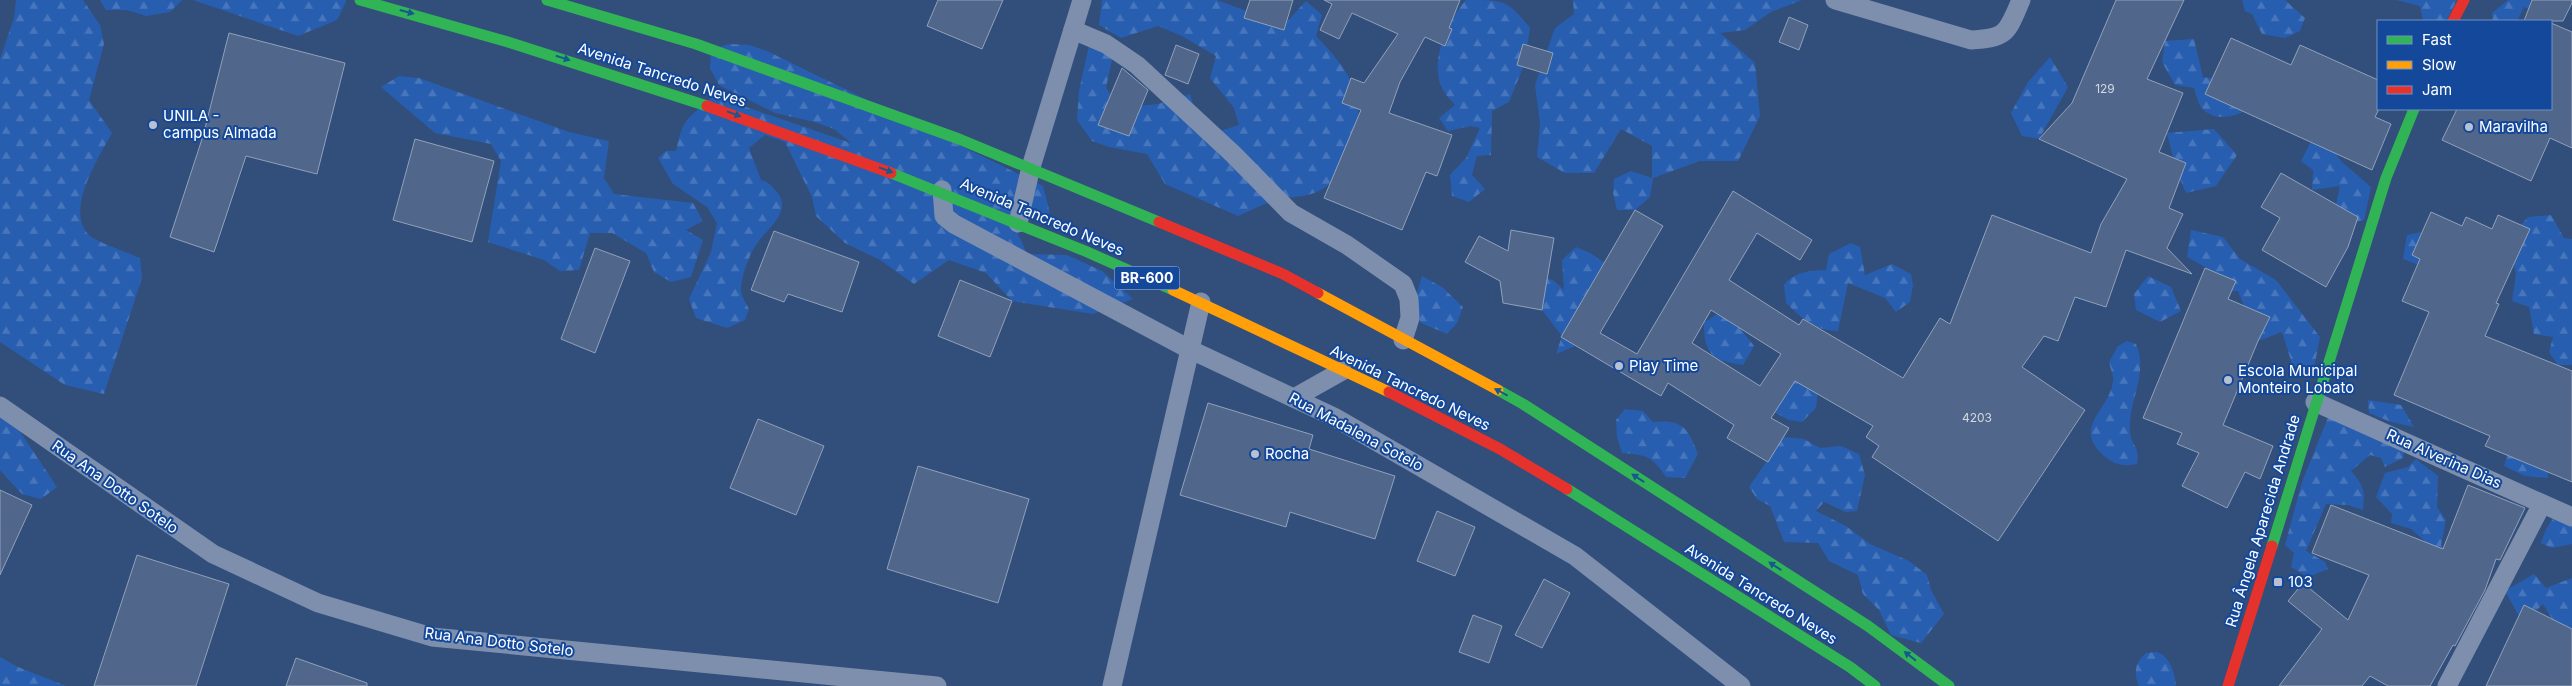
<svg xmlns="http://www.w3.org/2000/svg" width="2572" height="686" font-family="Inter,sans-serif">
	<defs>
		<pattern id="forest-firs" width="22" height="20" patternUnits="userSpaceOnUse" patternTransform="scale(1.25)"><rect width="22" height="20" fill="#285eb0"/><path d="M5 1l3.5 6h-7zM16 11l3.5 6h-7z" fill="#4876bc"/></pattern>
	</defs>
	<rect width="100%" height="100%" fill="#324e7b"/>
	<!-- forest -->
	<g fill="url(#forest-firs)">
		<path d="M16 0H83L100 25 104 44 89 100 112 133C99 157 63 212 90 236 97 242 129 253 140 258L142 278 104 394 65 385 0 342V59L14 18Z"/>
		<polygon points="100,0 182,0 170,12 146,16 127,10 106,10"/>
		<polygon points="193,0 346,0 346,2 337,20 298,36"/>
		<path d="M1102 0H1217L1284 25 1306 1 1322 15 1316 36C1354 75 1374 107 1343 160 1339 168 1334 181 1327 186 1309 199 1296 195 1277 200 1263 204 1250 211 1238 216L1165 184 1147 154 1109 147 1092 141 1077 120 1079 91 1089 45 1114 50 1106 88 1121 108 1158 104 1190 94 1199 122 1220 131 1239 125 1234 108 1210 78 1216 56 1182 36 1158 26 1121 38 1099 25Z"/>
		<path d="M1466 0C1504 0 1508 0 1530 28L1524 65 1509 102 1492 111 1491 155 1477 156 1472 175 1485 189 1469 202 1452 196 1450 175 1466 158 1480 128 1471 126 1448 131 1439 118 1455 105C1451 101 1446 95 1443 90 1428 63 1448 20 1466 0Z"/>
		<polygon points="1573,0 1802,0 1771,12 1745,30 1720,33 1755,63 1760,116 1738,161 1700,161 1653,178 1650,197 1635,210 1617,210 1613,193 1614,179 1631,171 1652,178 1652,146 1621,129 1594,173 1565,173 1537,157 1540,124 1535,85 1555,28 1574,14"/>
		<polygon points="2242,0 2285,0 2305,18 2300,31 2285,38 2262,34 2252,14 2245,11"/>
		<polygon points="2396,0 2457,0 2446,21 2423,21 2420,6"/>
		<polygon points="2508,0 2529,0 2544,15 2524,7 2517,21 2493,21 2492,13"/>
		<path d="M2194 39 2203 77 2228 81 2252 107C2237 116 2215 124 2201 107 2198 103 2196 93 2194 88L2175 85 2162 62 2165 41Z"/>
		<path d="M730 44 749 45 767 51 1043 186 1050 213 1011 218 1027 254 1067 255 1102 271 1133 299 1093 314 1012 301 986 273 949 260 914 284 880 260 845 243 816 216 812 197 785 142 765 135 749 148 761 180C768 182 771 185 776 191 793 210 770 226 758 242 750 252 742 274 741 288 740 295 746 303 749 309L745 320 727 328 696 318 689 299 711 252 717 223 707 207 673 184 658 158 666 151H676C679 138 681 124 692 115 704 104 708 104 715 89L731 102 851 143 834 129 815 122 775 113 719 85 710 68 711 49Z"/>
		<polygon points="2050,57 2068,87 2039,139 2022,136 2011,113 2028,82"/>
		<polygon points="399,76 419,78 569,132 609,141 604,178 614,194 693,203 703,221 686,230 703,240 691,277 671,282 654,272 646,253 612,233 590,233 579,270 560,271 544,260 488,242 501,161 491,144 435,133 381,87"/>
		<polygon points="2214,129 2237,155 2216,186 2186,193 2177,172 2167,133"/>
		<polygon points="2317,130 2342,162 2371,187 2364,220 2345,224 2335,209 2340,186 2312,190 2313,170 2301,161"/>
		<polygon points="2551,215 2564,238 2572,239 2572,365 2558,365 2549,352 2553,337 2534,334 2529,307 2512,301 2516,274 2509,239 2528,217"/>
		<polygon points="2191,230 2223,237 2240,259 2276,280 2320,337 2312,378 2292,364 2282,332 2258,341 2238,291 2212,291 2216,273 2187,257"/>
		<polygon points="2422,232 2430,250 2424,267 2403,259 2407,235"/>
		<path d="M1851 243 1860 247 1865 275 1892 264 1911 274 1913 285 1910 302 1896 312 1885 298 1848 283 1838 331C1815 331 1802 318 1786 303L1784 285C1795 271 1810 271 1826 270L1829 254Z"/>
		<polygon points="1576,247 1590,253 1605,263 1588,328 1575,346 1556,354 1562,336 1542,310 1533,291 1547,278 1554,281 1564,290 1562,260"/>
		<polygon points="1422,276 1442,287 1463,307 1457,323 1447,334 1421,323 1413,306"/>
		<polygon points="2148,276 2171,287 2181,311 2160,322 2136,310 2134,294"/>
		<path d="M1717 314 1739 327 1754 346 1743 365C1712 361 1704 354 1704 323Z"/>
		<path d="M2127 341 2136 344C2149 374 2128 401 2130 431 2130 445 2141 446 2137 464 2124 467 2112 464 2102 454 2073 425 2110 410 2113 381 2114 376 2110 368 2109 362L2118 346Z"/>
		<polygon points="1807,377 1818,391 1816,408 1802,422 1789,420 1774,412 1775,387"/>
		<polygon points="2368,400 2401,405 2414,427 2391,422 2369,413"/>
		<path d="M1625 409 1643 411 1653 422C1683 419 1688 428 1698 454L1685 478 1666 477C1652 456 1647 455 1622 453L1617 437 1616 420Z"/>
		<polygon points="0,412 13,421 57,487 41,499 22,494 0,470"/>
		<path d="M2329 415 2405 445 2403 458 2385 467 2381 458 2370 455 2351 471C2364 486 2365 490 2363 510L2348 505 2326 504 2306 551 2325 562 2328 569 2308 577 2291 567 2294 553 2285 545 2302 482Z"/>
		<polygon points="1783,437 1804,439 1820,448 1841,446 1859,454 1865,475 1857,511 1846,512 1824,502 1816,511 1846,526 1870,544 1909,561 1927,575 1931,590 1944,614 1921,643 1891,635 1879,610 1863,594 1858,575 1829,561 1818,543 1784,542 1770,506 1757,499 1749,487"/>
		<polygon points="2510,448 2548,461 2548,478 2525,476 2504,466"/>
		<polygon points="2416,459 2438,476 2437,507 2446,520 2441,545 2447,554 2427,543 2411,529 2391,523 2392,514 2376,497 2385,473 2408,467"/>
		<polygon points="2561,507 2572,511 2572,544 2552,548 2541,543 2546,529"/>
		<polygon points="2534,574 2546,588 2572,578 2572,634 2557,627 2543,604 2523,623 2505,591"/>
		<path d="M2156 652C2170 655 2175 674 2176 686H2139C2133 673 2135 662 2146 653Z"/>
		<polygon points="0,657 18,667 66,686 0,686"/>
	</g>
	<!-- building -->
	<g fill="#50668a" stroke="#91a1ba" fill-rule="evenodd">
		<polygon points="938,0 1003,0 982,49 927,26"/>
		<polygon points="1250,0 1293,0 1284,30 1244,18"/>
		<polygon points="1324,0 1460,0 1449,28 1452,29 1445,46 1425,37 1400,82 1389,113 1452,135 1437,176 1426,172 1402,230 1324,198 1361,110 1342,103 1351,78 1364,83 1398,34 1352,13 1339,39 1320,30 1332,4"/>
		<path d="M2116 0H2184L2147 79 2183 93 2159 152 2186 163 2169 208 2183 214 2167 248 2192 274 2126 250 2106 307 2075 297 2058 341 2044 336 2022 367 2085 410 1998 541 1872 457 1879 446 1866 437 1873 426 1795 381 1771 418 1789 428 1768 462 1727 438 1734 425 1668 383 1661 396 1561 337 1635 210 1663 226 1600 333 1637 354 1733 191 1812 240 1800 260 1757 233 1729 280 1799 325 1803 319 1903 378 1940 318 1950 324 1992 215 2091 253 2101 224 2127 179 2039 139 2072 103ZM1711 310 1781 354 1760 386 1692 343Z"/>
		<polygon points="2532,0 2572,0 2572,3 2563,21 2524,21"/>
		<polygon points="1789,17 1808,25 1799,50 1779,42"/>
		<polygon points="2551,23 2572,32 2572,148 2550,138 2531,181 2442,140 2457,109 2551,109"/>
		<polygon points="229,33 345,63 317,174 246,156 214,252 170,237 203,136"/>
		<polygon points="2231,38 2291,65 2300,45 2378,80 2378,111 2375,117 2391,124 2372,170 2205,94"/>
		<polygon points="1523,44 1553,53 1547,74 1517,65"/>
		<polygon points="1176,45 1199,54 1188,84 1165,75"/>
		<polygon points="1122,68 1148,90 1129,136 1098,125"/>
		<polygon points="415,139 494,161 472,242 393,220"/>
		<polygon points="2281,173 2358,217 2348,247 2326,287 2262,250 2280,218 2261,207"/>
		<polygon points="2431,212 2462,226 2466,217 2492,229 2498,215 2530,229 2496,303 2499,304 2485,336 2572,371 2572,482 2485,446 2490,436 2394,395 2429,312 2402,301 2420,259 2412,255"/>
		<polygon points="1511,230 1554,238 1542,310 1503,303 1500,281 1465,262 1479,236 1508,251"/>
		<polygon points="774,231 859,262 842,312 788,294 784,302 751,290"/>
		<polygon points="595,248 630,261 595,353 561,339"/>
		<polygon points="2205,268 2236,281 2228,299 2270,317 2258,341 2223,425 2273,446 2260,479 2245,472 2227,508 2182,486 2199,453 2177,444 2182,433 2143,418"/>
		<polygon points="960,280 1012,301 990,357 938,336"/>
		<polygon points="1208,403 1313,435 1309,449 1395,476 1375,539 1290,512 1286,527 1180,495"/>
		<polygon points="758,419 824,446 796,515 730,488"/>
		<polygon points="918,466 1029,499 998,603 887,569"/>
		<polygon points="2468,485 2525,508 2500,560 2496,559 2485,590 2455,646 2453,645 2430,686 2388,686 2370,676 2362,686 2279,686 2322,629 2288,601 2303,583 2348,620 2369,575 2312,553 2331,505 2443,549"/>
		<polygon points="0,490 32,505 0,575"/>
		<polygon points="1437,511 1475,527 1455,576 1417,561"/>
		<polygon points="137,555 229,584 196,686 94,686"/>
		<polygon points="1544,579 1570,593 1542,648 1515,635"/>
		<polygon points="2524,605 2572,629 2572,686 2486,686"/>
		<polygon points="1473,615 1502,626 1489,663 1459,652"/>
		<polygon points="296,658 367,683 367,686 286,686"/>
	</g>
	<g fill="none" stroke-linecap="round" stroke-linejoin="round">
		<!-- street -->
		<g stroke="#7d8fad" stroke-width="19">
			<path d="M1835 0 1971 40C2008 38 2007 32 2021 0"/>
			<polyline points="1073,30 1106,44 1137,65 1233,154 1291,213 1347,245 1403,284 1409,299 1410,318 1403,340"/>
			<polyline points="942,190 944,216 954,224 1189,349 1334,417 1575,556 1741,686"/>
			<polyline points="1018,223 1031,167 1082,0"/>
			<polyline points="1294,398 1342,371"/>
			<polyline points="2315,402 2572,517"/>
			<polyline points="0,406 213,554 318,603 432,637 937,686"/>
			<polyline points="1112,686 1201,302"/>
			<polyline points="2447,686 2542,504"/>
		</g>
		<!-- fast -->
		<g stroke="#30b455" stroke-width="11">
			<polyline points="360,0 508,42 707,106"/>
			<polyline points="547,0 696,44 959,139 1159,222"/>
			<polyline points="891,173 1085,251 1173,290"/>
			<polyline points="1498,390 1523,404 1868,626 1949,686"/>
			<polyline points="1567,489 1850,667 1875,686"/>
			<polyline points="2272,546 2386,178 2414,109"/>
		</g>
		<!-- slow -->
		<g stroke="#ff9f0a" stroke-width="11">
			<polyline points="1173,290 1389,392"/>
			<polyline points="1318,293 1498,390"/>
		</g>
		<!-- jam -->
		<g stroke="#e5322d" stroke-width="11">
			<polyline points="2453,21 2464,0"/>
			<polyline points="707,106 891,173"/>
			<polyline points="1159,222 1283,274 1318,293"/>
			<polyline points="1389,392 1500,449 1567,489"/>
			<polyline points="2228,686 2272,546"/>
		</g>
	</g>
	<!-- one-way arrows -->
	<defs><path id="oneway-solid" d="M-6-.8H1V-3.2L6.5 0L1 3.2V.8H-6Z" transform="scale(1.25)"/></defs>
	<g fill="#175890">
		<use href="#oneway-solid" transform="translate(407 12) rotate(15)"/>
		<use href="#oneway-solid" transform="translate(563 58) rotate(17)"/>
		<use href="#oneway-solid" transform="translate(734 114) rotate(20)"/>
		<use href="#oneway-solid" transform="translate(886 170) rotate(20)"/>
		<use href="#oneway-solid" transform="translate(1501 392) rotate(-152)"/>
		<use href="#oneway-solid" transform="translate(1638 478) rotate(-147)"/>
		<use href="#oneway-solid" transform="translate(1775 566) rotate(-147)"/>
		<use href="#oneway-solid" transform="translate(1910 656) rotate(-142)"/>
	</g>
	<!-- markers -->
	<g fill="#b7c1d1" stroke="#13489a" stroke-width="2">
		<circle cx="153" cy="125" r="5"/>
		<circle cx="2469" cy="127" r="5"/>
		<circle cx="1619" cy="366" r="5"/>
		<circle cx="2228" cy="380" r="5"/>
		<circle cx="1255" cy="454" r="5"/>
		<rect x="2273" y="577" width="10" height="10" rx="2.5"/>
	</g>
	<g text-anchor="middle" stroke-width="4" stroke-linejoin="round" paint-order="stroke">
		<!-- number labels -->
		<g font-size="12" fill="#d3d9e2">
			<text x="2105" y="93">129</text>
			<text x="1977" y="422">4203</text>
		</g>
		<!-- shield labels -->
		<rect fill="#13489a" stroke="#b8c8e1" stroke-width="1" x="1114.5" y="266.5" width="65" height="23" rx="4"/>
		<g font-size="14" font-weight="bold" fill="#fff">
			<text x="1147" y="283">BR-600</text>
		</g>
		<!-- street labels -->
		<g font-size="15" fill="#fff" stroke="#13489a">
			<text transform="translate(662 75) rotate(18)" y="5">Avenida Tancredo Neves</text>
			<text transform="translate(1042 217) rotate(23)" y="5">Avenida Tancredo Neves</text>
			<text transform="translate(1410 388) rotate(26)" y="5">Avenida Tancredo Neves</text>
			<text transform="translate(1356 432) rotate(28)" y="5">Rua Madalena Sotelo</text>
			<text transform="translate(2444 459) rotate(24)" y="5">Rua Alverina Dias</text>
			<text transform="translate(115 487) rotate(35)" y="5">Rua Ana Dotto Sotelo</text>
			<text transform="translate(2263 521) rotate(-73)" y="5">Rua Ângela Aparecida Andrade</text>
			<text transform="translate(1761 594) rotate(32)" y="5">Avenida Tancredo Neves</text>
			<text transform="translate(499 642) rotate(7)" y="5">Rua Ana Dotto Sotelo</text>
		</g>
		<!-- poi labels -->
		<g font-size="15" fill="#fff" stroke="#13489a" text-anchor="start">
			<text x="163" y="121">UNILA -<tspan x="163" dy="17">campus Almada</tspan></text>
			<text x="2479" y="132">Maravilha</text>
			<text x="1629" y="371">Play Time</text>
			<text x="2238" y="376">Escola Municipal<tspan x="2238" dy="17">Monteiro Lobato</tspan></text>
			<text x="1265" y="459">Rocha</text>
			<text x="2288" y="587">103</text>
		</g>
	</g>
	<!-- legend -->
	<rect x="2377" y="20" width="175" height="90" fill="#13489a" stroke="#7191c2"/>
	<rect x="2387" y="36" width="25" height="8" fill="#30b455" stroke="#7191c2"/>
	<text x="2422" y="45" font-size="15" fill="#ffffff">Fast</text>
	<rect x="2387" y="61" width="25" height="8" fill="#ff9f0a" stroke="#7191c2"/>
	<text x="2422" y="70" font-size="15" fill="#ffffff">Slow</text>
	<rect x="2387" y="86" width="25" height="8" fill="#e5322d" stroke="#7191c2"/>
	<text x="2422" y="95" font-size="15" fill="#ffffff">Jam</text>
</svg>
